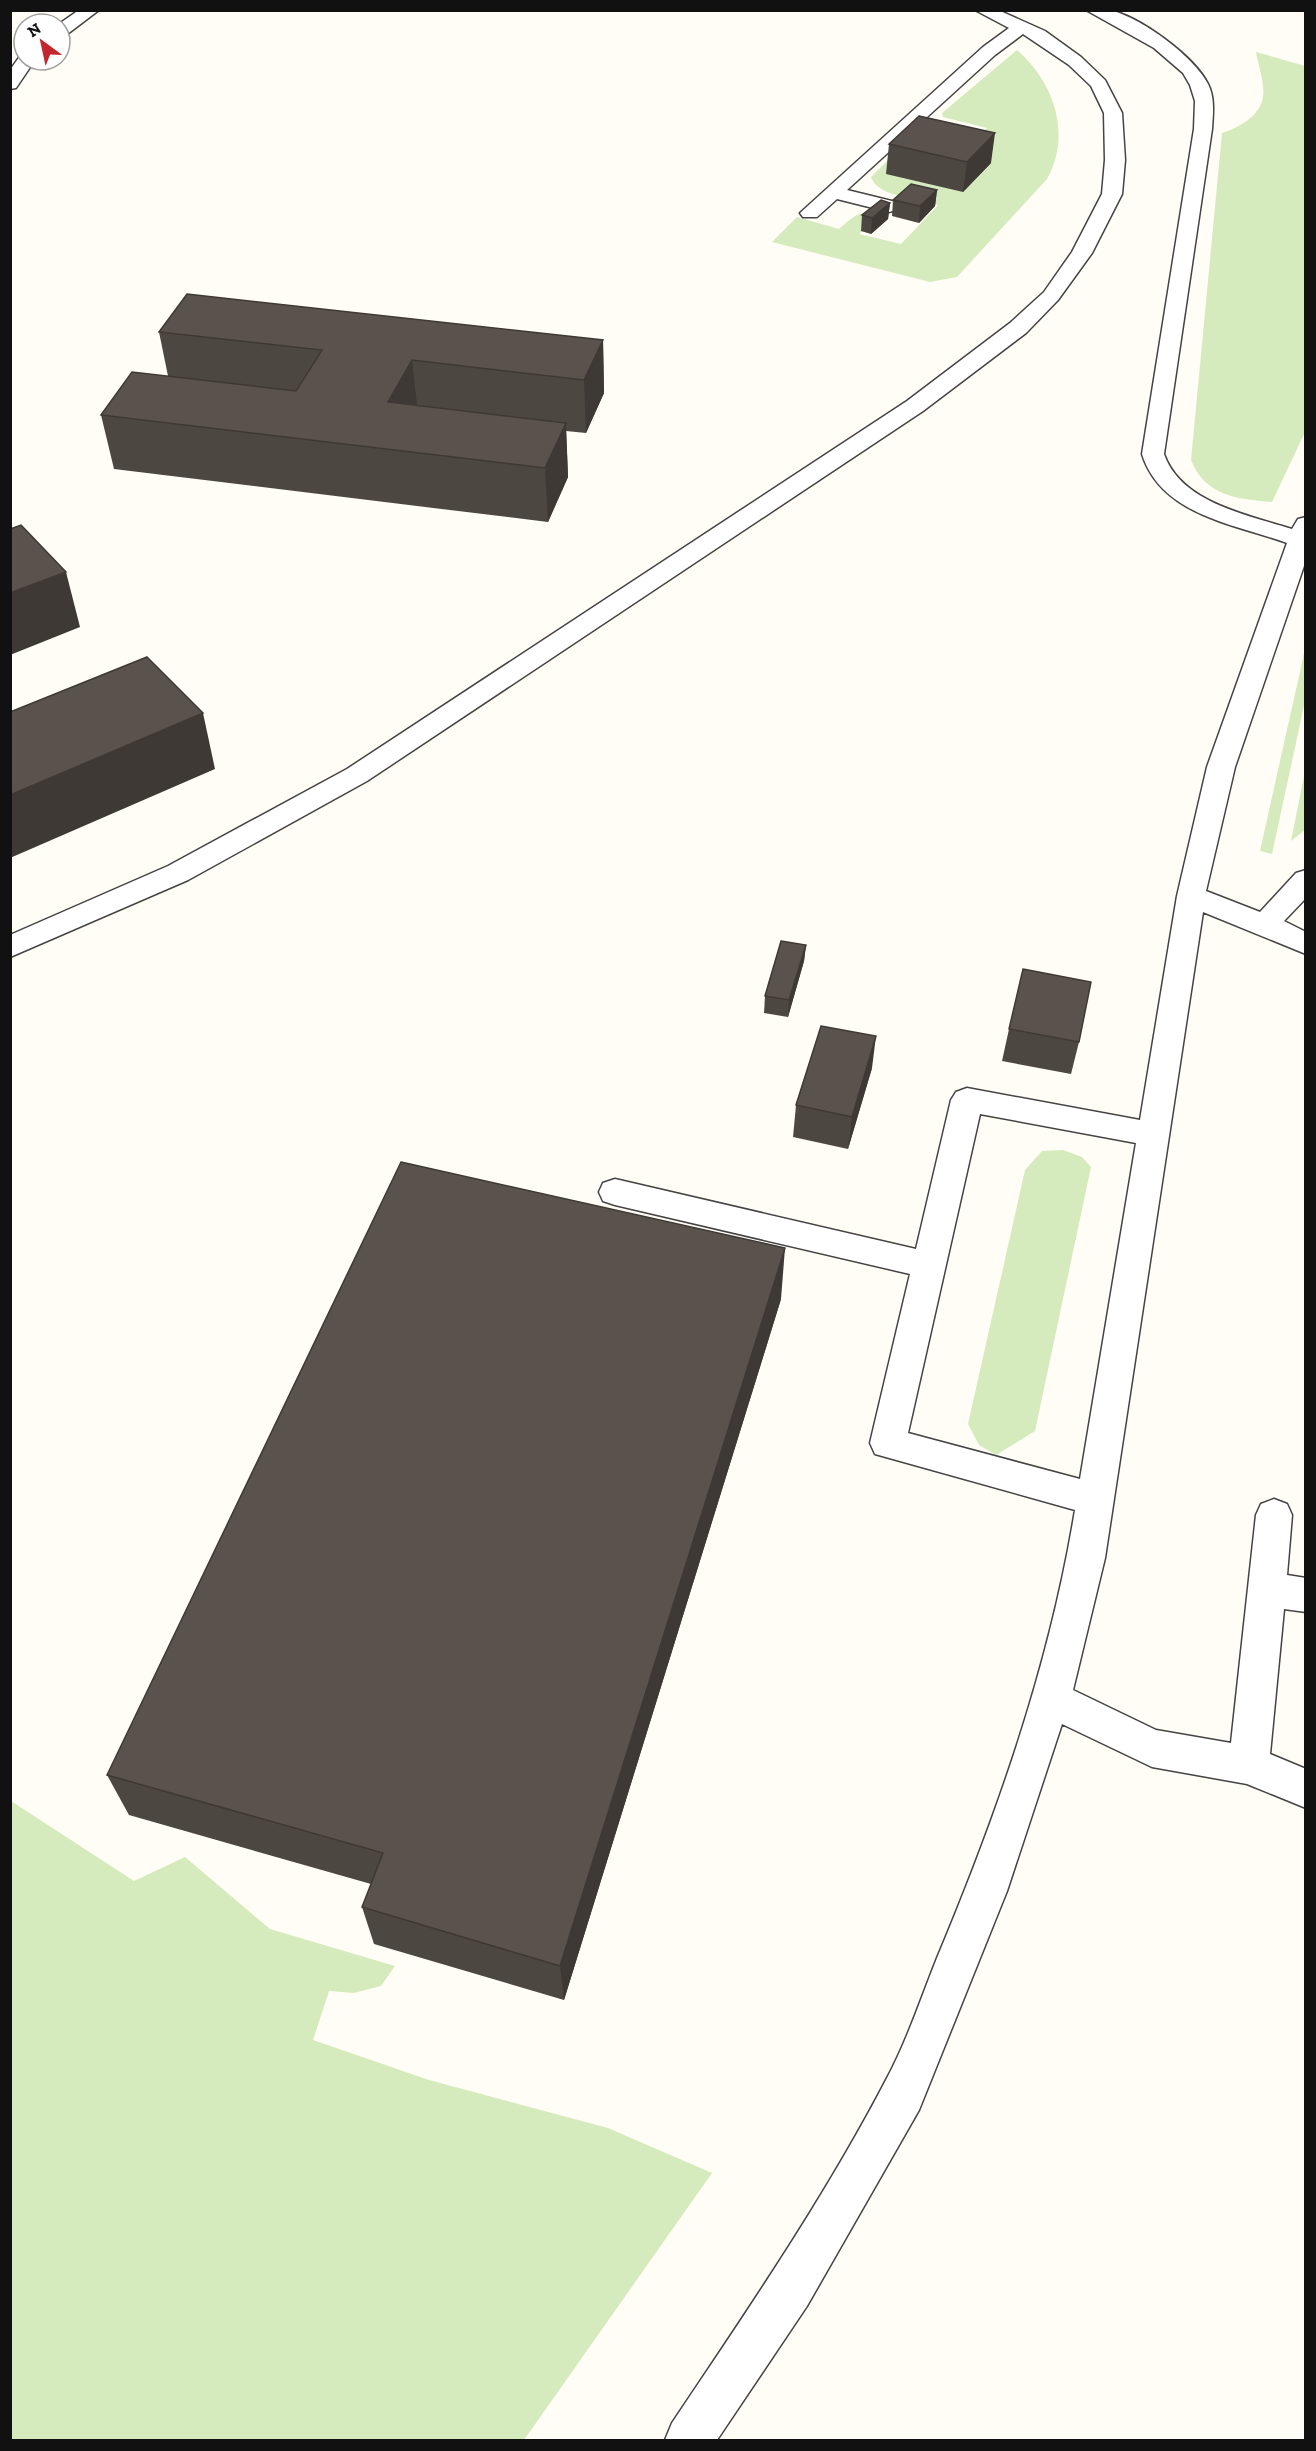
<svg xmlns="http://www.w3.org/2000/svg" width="1316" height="2451" font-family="'Zilla Slab',serif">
	<rect width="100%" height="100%" fill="#fffdf5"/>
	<!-- green -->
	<g fill="#d5ebbd">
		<path d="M1017 50C1054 82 1072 134 1047 179L957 277 930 282 772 242 797 217 839 229C853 216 861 209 881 214L859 234 901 244 938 205C920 198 878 198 871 177L906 142 961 153 987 128 943 117 942 113Z"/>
		<path d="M1256 52 1305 66V432L1272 502C1237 499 1205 496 1191 460L1222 133C1238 128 1261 116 1263 96 1265 83 1258 65 1256 52Z"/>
		<polygon points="1305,649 1305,701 1272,854 1260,851"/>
		<polygon points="1305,771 1305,830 1291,841"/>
		<polygon points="1063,1150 1082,1157 1091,1167 1035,1431 996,1455 979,1445 968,1424 1025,1170 1042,1151"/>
		<polygon points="11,1801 134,1881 185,1857 270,1929 395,1966 381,1986 354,1993 329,1991 313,2040 429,2080 608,2128 712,2173 524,2440 11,2440"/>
	</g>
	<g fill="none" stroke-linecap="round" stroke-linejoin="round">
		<defs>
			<g id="minor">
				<polygon points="79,10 99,10 66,35 60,36 59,24"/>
				<polygon points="975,10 998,10 1045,31 1081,57 1105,80 1122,113 1125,160 1122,194 1092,253 1058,300 1026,333 923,411 367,781 188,880 10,957 10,935 168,866 347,769 907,401 1010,323 1044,292 1072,252 1102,194 1105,160 1104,113 1091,86 1069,65 1023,34 995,55 847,190 896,202 899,206 896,210 889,212 837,199 817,217 803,217 800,213 983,47 1009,28"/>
				<path d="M1086 10C1093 10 1102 9 1109 10 1139 16 1194 56 1208 84 1215 98 1213 113 1212 129L1164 454C1181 503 1248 515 1292 529L1298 519 1306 517V560L1235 767 1206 891 1260 912 1296 873 1306 870V898L1284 921 1306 932V954L1203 912 1105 1558 1073 1690 1156 1730 1231 1743 1256 1515 1261 1504 1274 1499 1287 1504 1292 1515 1287 1575 1306 1578V1612L1284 1609 1270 1754 1306 1769V1808L1247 1784 1152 1767 1062 1724 1007 1891 919 2110 807 2306 717 2440H665L672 2423C747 2311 824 2199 886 2080 907 2041 921 1998 937 1958 997 1815 1050 1664 1075 1510L875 1454 870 1443 910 1274 615 1205 603 1201 599 1192 603 1183 615 1179 916 1249 951 1100 956 1092 967 1088 1140 1120 1177 896 1207 767 1287 543C1234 524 1161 515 1142 454L1194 129 1195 101 1190 85 1183 73 1154 48ZM980 1114 1136 1143 1080 1479 908 1433Z"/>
				<polygon points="24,55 24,60 35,60 16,88 10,89 10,70 20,56"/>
			</g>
		</defs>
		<!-- minor casing -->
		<use href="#minor" stroke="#444" stroke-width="3"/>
		<!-- minor -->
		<use href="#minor" fill="#fff" fill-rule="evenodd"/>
	</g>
	<!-- wall -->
	<g fill="#4d4742">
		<polygon points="889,144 991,163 963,192 886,174"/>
		<polygon points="937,190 935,206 919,223 892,216 893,200"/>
		<polygon points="890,203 888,219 871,234 861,231 862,215"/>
		<polygon points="159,332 603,340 604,393 586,433 566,431 568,477 548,522 114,469 101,415 168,376"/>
		<polygon points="806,945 804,961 788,1017 764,1013 765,996"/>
		<polygon points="1009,1029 1079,1042 1071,1074 1002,1061"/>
		<polygon points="872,1068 848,1149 793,1137 796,1105"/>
		<polygon points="781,1299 564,2000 374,1944 362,1907 371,1884 129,1815 107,1775"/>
	</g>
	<!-- shaded-wall -->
	<g fill="#3f3936">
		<polygon points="995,133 991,163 963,192 967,162"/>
		<polygon points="937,190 935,206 919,223 920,206"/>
		<polygon points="890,203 888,219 871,234 872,218"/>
		<polygon points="603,340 604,393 586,433 584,380"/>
		<polygon points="412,360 418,414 388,402"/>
		<polygon points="566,423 568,477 548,522 545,468"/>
		<polygon points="66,572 80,627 10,655 10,593"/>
		<polygon points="203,713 215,769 10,858 10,795"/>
		<polygon points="806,945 804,961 788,1017 789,1000"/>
		<polygon points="876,1036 872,1068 848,1149 852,1117"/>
		<polygon points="785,1248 781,1299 564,2000 560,1966"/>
	</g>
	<!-- building -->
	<g fill="#5a524d" stroke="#3f3936" stroke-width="1.5">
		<polygon points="919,116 995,133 967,162 889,144"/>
		<polygon points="911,184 937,190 920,206 893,200"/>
		<polygon points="881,200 890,203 872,218 862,215"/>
		<polygon points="187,294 603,340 584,380 412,360 388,402 566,423 545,468 101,415 132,372 296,391 322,350 159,332"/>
		<polygon points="21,525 66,572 10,593 10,529"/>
		<polygon points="147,657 203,713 10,795 10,712"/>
		<polygon points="781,941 806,945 789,1000 765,996"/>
		<polygon points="1023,969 1091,982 1079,1042 1009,1029"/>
		<polygon points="821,1026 876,1036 852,1117 796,1105"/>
		<polygon points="401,1162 785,1248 560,1966 362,1907 383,1853 107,1775"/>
	</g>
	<!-- border -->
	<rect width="1316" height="2451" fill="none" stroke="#111111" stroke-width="24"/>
	<!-- north arrow -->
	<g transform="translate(42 42) rotate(327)"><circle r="28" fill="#ffffff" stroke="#a0a0a0" stroke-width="1.5"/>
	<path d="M0-4.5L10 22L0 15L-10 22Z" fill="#c4262e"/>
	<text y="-9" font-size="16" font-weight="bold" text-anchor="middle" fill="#111111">N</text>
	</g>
</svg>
